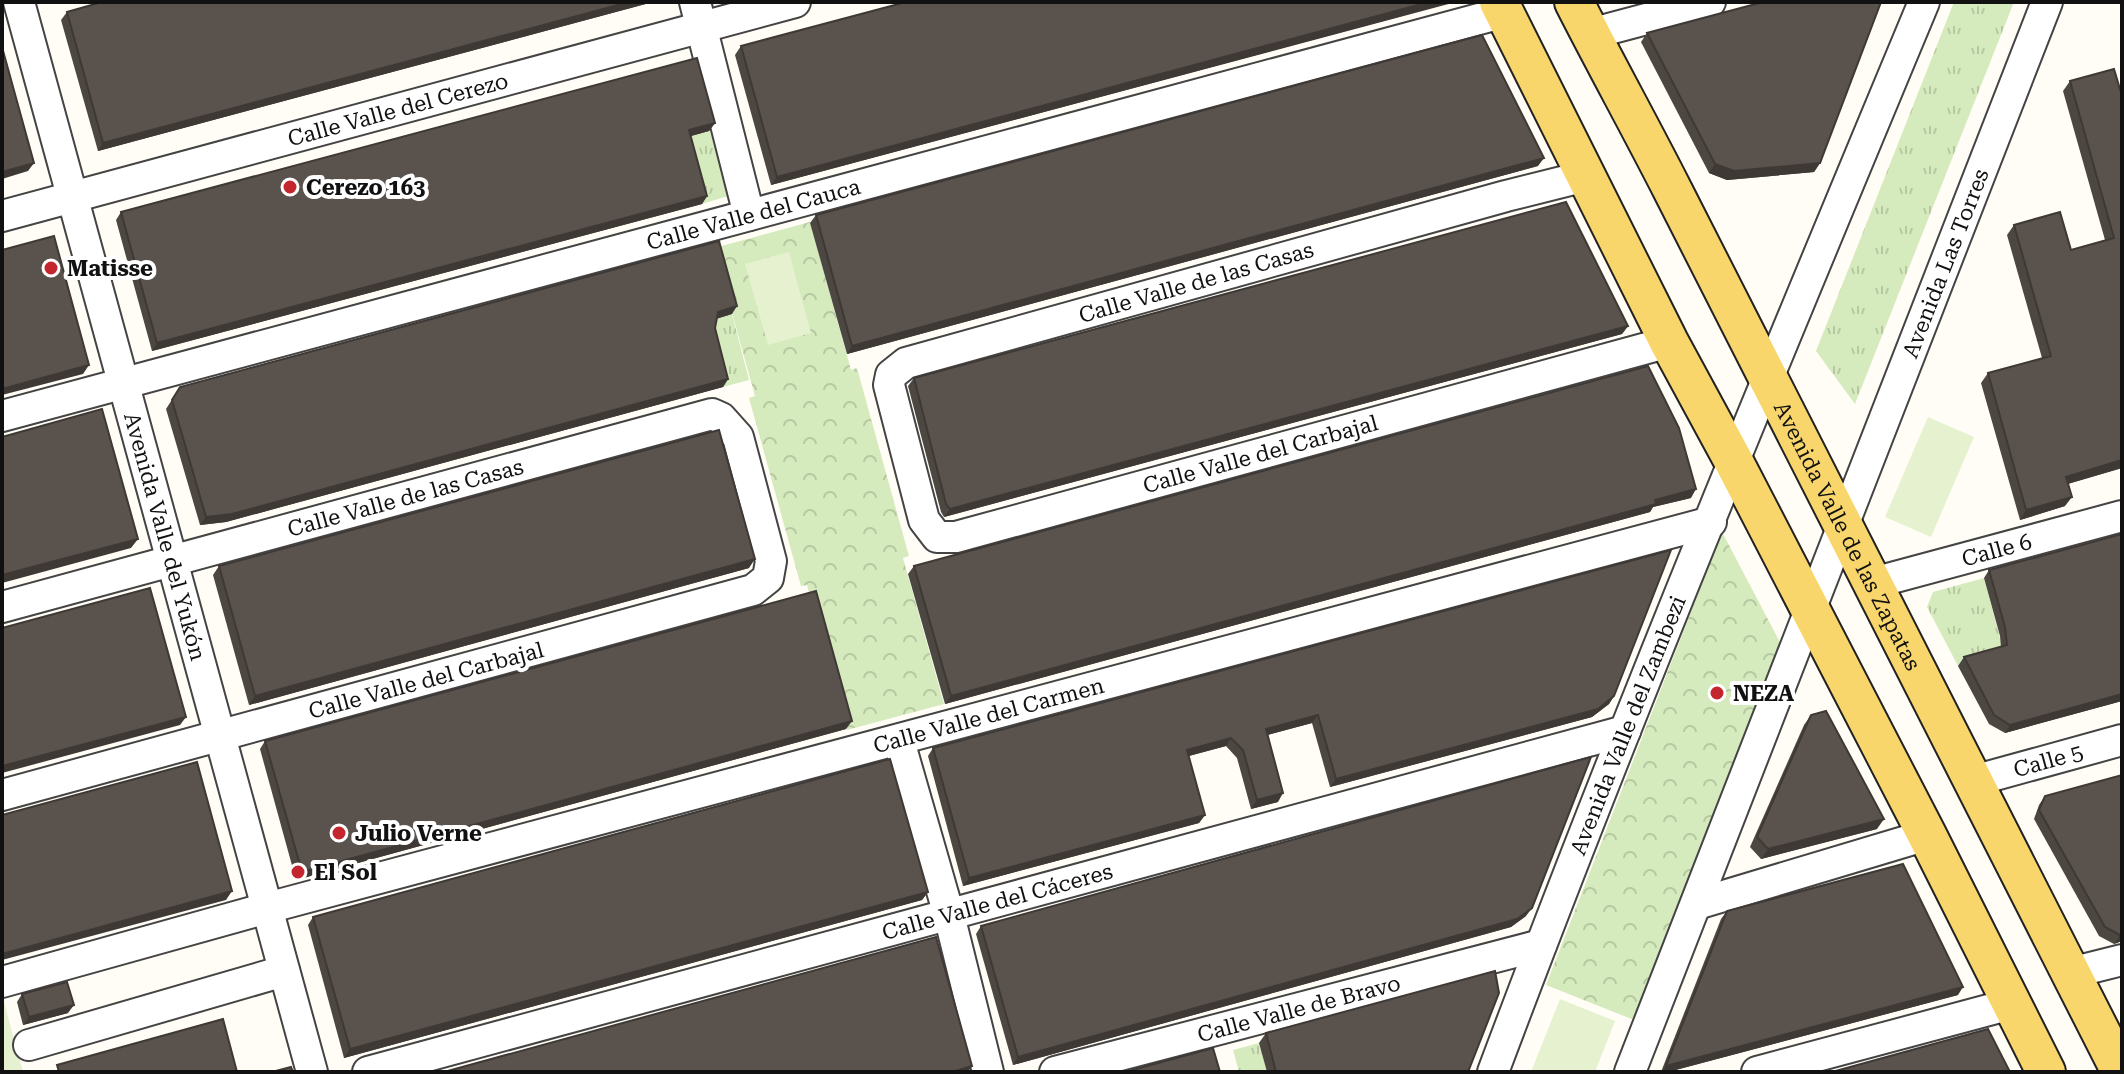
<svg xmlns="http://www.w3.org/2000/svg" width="2124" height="1074" font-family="'Roboto Serif',serif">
	<defs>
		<pattern id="grass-tufts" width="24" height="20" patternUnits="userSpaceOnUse" patternTransform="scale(2)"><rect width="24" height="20" fill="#d5ebbd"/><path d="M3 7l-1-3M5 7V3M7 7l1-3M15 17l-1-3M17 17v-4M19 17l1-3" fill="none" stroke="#b6c8a1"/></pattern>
		<pattern id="park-crowns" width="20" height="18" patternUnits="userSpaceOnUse" patternTransform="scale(2)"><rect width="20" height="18" fill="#d5ebbd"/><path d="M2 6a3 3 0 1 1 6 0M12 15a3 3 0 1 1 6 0" fill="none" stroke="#b6c8a1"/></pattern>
	</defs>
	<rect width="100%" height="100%" fill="#fffdf5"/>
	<!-- grass -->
	<g fill="url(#grass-tufts)">
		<polygon points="1954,2 2014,2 1855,404 1816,351"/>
		<polygon points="710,131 728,196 702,204 684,138"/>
		<polygon points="732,314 749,380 723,387 705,322"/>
		<polygon points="1984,578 2004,653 1958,666 1927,607 1933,592"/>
		<polygon points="1259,1043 1267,1072 1239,1072 1233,1050"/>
	</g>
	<!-- park -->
	<g fill="url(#park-crowns)">
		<polygon points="810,222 851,370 857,368 909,556 903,558 944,704 847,730 807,585 801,586 749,398 755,396 714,248"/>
		<polygon points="1722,532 1783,648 1634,1020 1546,985"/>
	</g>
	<!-- pitch -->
	<g fill="#e6f2cf">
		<polygon points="789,252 811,333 768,345 745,264"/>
		<polygon points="1928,417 1974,437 1931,537 1885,517"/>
		<polygon points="1560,999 1615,1021 1595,1072 1531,1072"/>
		<polygon points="4,1002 23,1072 2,1072 2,1003"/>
	</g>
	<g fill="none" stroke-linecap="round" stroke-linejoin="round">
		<defs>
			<g id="minor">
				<path id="s1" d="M19 2 312 1072"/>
				<polyline points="695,2 749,215"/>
				<polyline points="1590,34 1710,2"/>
				<path id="s2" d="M1586 176 1506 196 906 363 891 375 889 385 924 520 937 537H956L1669 342"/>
				<path id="s3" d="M2 216 795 2"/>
				<path id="s4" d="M2 416 1505 12"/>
				<path id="s5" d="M1873 583 2122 516"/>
				<path id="s6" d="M2 607 712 414 721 418 738 437 771 561 768 578 753 590 2 795"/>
				<polyline points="899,741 949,915 988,1072"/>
				<path id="s7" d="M1973 781 2122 740"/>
				<polyline points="1697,904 1927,835"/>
				<polyline points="2070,973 2122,960"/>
				<path id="s8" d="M2 982 267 908 1711 522"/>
				<polyline points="29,1045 284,971"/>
				<path id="s9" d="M368 1072 1625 731"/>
				<path id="s10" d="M1055 1072 1541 945"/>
				<path id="s11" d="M1493 1072C1628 712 1776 357 1924 2"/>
				<path id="s12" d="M1630 1072 2047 2"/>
				<polyline points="1757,1072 2011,1004"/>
			</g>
			<g id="major">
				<polyline points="1499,2 1669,342 1733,460 1927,835 2046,1072"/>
				<path id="s13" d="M1574 2C1606 65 1640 126 1672 189 1821 483 1970 778 2121 1072"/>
			</g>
		</defs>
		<!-- minor casing -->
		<use href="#minor" stroke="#444" stroke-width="34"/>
		<!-- major casing -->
		<use href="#major" stroke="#222" stroke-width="42"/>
		<!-- minor -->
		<use href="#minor" stroke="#fff" stroke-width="30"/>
		<!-- major -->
		<use href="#major" stroke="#f9d66b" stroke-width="38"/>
	</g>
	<!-- wall -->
	<g fill="#4d4742">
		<polygon points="653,2 98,151 61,20 67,12"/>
		<polygon points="1402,16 771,185 735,55 741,46"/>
		<polygon points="1647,33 1820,163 1814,172 1727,180 1709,173 1641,42"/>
		<polygon points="2070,81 2122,96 2122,468 2068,484 2065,506 2020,520 1981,383 1988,373 2042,358 2007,235 2014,225 2071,250 2105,240 2063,91"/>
		<polygon points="715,123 709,131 691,136 707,196 702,204 152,351 116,220 121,212"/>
		<polygon points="1538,166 847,354 810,223 816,215"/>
		<polygon points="732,314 716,319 715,328 728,379 723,387 226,522 200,525 166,409 180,387"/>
		<polygon points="1628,326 1622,334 944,517 941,512 908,386 914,378"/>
		<polygon points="1691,498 1653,507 1650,512 945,704 908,574 914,566"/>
		<polygon points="2122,534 2122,701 2005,733 1989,724 1958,666 1964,657 2001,647 2000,636 1984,578 1989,570"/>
		<polygon points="1671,550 1614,696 1609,704 1592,717 1330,787 1312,723 1267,735 1278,802 1251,809 1237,758 1226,746 1189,756 1205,815 1199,823 963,886 928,756 933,748"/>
		<polygon points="219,566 749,568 249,705 213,575"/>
		<polygon points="1811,715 1877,829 1761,859 1750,847 1804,725"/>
		<polygon points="846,729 296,880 260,749 265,741"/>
		<polygon points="2122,775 2122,941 2114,944 2099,936 2034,819 2039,805 2045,796"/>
		<polygon points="928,892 922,900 344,1058 308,925 313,917"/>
		<polygon points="1727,911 1958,995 1668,1072 1661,1072 1721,919"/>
		<polygon points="1526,916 1511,927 1013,1065 976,934 981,926"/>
		<polygon points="22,994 68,1013 23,1025 17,1002"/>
		<polygon points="1266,1033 1468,1072 1267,1072 1259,1043"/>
	</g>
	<!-- shaded-wall -->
	<g fill="#3f3936">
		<polygon points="629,2 653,2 98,151 103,143"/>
		<polygon points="1429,2 1456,2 771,185 777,177"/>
		<polygon points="715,123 709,131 684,138 689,130"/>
		<polygon points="1544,158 1538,166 847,354 852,346"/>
		<polygon points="34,163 28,171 2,179 2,172"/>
		<polygon points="1820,163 1814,172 1727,180 1709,173 1715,164"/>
		<polygon points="707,196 702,204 152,351 157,343"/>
		<polygon points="737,306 732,314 712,320 718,312"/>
		<polygon points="1628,326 1622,334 944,517 950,509"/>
		<polygon points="89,365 83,374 2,395 2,389"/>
		<polygon points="728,379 723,387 226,522 200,525 206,517"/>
		<polygon points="2122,460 2122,468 2060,486 2066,477"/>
		<polygon points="1696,489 1691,498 1653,507 1650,512 945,704 951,696"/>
		<polygon points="2072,497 2065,506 2020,520 2026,510"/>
		<polygon points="138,539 131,548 2,583 2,575"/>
		<polygon points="755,559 749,568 249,705 255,696"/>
		<polygon points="2122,694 2122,701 2005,733 2010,725"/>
		<polygon points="1614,696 1609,704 1592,717 1330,787 1336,779"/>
		<polygon points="1318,715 1312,723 1260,737 1266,729"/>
		<polygon points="186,717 180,725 2,773 2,766"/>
		<polygon points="852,721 846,729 296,880 302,872"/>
		<polygon points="1231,738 1226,746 1181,758 1187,750"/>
		<polygon points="1283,793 1278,802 1251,809 1257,800"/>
		<polygon points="1205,815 1199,823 963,886 969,878"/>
		<polygon points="1884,819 1877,829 1761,859 1768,849"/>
		<polygon points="232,891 226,900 2,960 2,954"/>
		<polygon points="928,892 922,900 344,1058 350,1049"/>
		<polygon points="1532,908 1526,916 1511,927 1013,1065 1018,1057"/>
		<polygon points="2122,934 2122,941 2114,944 2120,935"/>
		<polygon points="1963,987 1958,995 1668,1072 1662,1072 1666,1066"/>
		<polygon points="74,1005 68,1013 23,1025 29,1017"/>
		<polygon points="972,1066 968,1072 952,1072"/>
	</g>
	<!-- building -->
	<g fill="#5a524d" stroke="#3f3936" stroke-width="2">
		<polygon points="102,2 629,2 103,143 67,12"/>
		<polygon points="906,2 1429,2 777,177 741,46"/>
		<polygon points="1763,2 1881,2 1820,163 1734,171 1715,164 1647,33"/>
		<polygon points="1482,35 1544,158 852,346 816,215"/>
		<polygon points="2,47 34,163 2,172"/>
		<polygon points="697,58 715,123 689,130 707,196 157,343 121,212"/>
		<polygon points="2114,69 2122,96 2122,460 2066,477 2072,497 2026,510 1988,373 2051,356 2014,225 2060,212 2071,250 2114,238 2070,81"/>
		<polygon points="1566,202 1628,326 950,509 946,504 914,378"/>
		<polygon points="54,236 89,365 2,389 2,250"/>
		<polygon points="719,241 737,306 718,312 715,328 728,379 232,514 206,517 172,400 180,387"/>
		<polygon points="1648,366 1679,428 1696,489 1655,500 1656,504 951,696 914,566"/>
		<polygon points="102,409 138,539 2,575 2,437"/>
		<polygon points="719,430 755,559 255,696 219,566"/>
		<polygon points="2122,534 2122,694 2010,725 1994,715 1964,657 2007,645 2005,627 1989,570"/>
		<polygon points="1671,550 1614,696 1598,709 1336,779 1318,715 1266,729 1283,793 1257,800 1243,750 1231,738 1187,750 1205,815 969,878 933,748"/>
		<polygon points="150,588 186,717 2,766 2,628"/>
		<polygon points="816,591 852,721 302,872 265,741"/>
		<polygon points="1826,711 1884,819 1768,849 1757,837 1811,715"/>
		<polygon points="1591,757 1532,908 1517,919 1018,1057 981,926"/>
		<polygon points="890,759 928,892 350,1049 313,917"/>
		<polygon points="197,762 232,891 2,954 2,815"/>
		<polygon points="2122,775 2122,934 2120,935 2105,927 2039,810 2045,796"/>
		<polygon points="1903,864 1963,987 1666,1066 1727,911"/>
		<polygon points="936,937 972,1066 952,1072 444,1072"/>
		<polygon points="1495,971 1499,993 1468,1072 1276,1072 1266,1033"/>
		<polygon points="67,982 74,1005 29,1017 22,994"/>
		<polygon points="223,1019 237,1072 59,1072 57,1065"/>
		<polygon points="1988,1029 2010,1072 1832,1072"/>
		<polygon points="1213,1048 1220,1072 1125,1072"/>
		<polygon points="291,1067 293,1072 272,1072"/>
	</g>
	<!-- markers -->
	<g fill="#c4262e" stroke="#fff" stroke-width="3">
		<circle cx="290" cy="187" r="8"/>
		<circle cx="51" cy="268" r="8"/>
		<circle cx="1717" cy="693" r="8"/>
		<circle cx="339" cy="833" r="8"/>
		<circle cx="298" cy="872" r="8"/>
	</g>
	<g text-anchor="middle" stroke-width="8" stroke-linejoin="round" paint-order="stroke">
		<!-- street labels -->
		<g font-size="22" fill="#111" stroke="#fff">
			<text dy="8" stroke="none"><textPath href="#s3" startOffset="410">Calle Valle del Cerezo</textPath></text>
			<text dy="8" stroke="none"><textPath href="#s4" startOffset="778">Calle Valle del Cauca</textPath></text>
			<text dy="8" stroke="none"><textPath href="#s12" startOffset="868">Avenida Las Torres</textPath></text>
			<text transform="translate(1196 282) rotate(-16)" y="8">Calle Valle de las Casas</text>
			<text dy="8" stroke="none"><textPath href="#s2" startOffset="1230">Calle Valle del Carbajal</textPath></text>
			<text dy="8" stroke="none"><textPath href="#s6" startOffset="418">Calle Valle de las Casas</textPath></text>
			<text dy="8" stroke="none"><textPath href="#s1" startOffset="554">Avenida Valle del Yukón</textPath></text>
			<text dy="8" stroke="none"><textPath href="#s13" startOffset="600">Avenida Valle de las Zapatas</textPath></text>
			<text dy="8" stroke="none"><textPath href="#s5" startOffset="128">Calle 6</textPath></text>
			<text transform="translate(426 680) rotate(-15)" y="8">Calle Valle del Carbajal</text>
			<text dy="8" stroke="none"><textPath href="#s8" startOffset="1022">Calle Valle del Carmen</textPath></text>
			<text dy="8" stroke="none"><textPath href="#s11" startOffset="372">Avenida Valle del Zambezi</textPath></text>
			<text dy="8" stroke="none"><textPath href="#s7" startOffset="78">Calle 5</textPath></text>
			<text dy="8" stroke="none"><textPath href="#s9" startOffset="652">Calle Valle del Cáceres</textPath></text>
			<text dy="8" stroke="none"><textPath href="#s10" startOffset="252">Calle Valle de Bravo</textPath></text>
		</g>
		<!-- poi labels -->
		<g font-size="22" font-weight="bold" fill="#111" stroke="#fff" text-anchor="start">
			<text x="306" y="195">Cerezo 163</text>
			<text x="67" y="276">Matisse</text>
			<text x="1733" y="701">NEZA</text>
			<text x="355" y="841">Julio Verne</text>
			<text x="314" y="880">El Sol</text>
		</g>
	</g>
	<!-- border -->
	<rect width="2124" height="1074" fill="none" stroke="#111111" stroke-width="8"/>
</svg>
